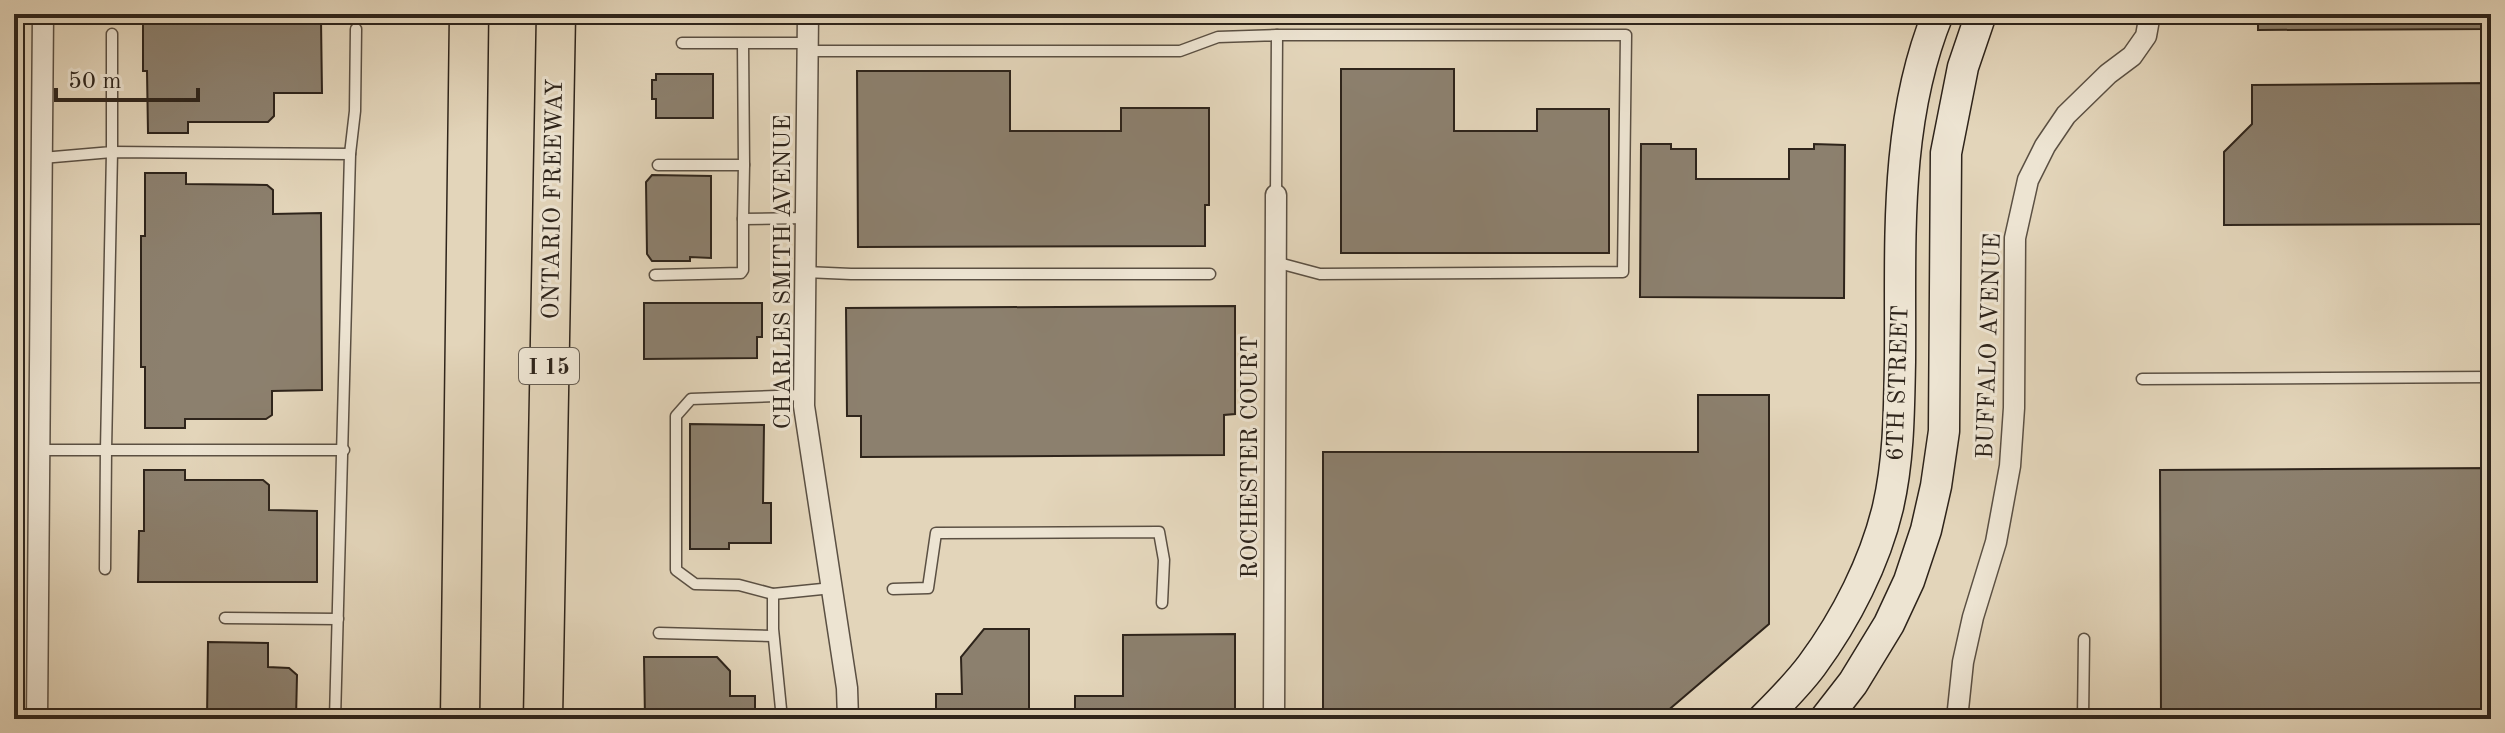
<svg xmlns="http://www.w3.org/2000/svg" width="2505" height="733" font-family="'Old Standard TT',serif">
	<rect width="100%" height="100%" fill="#e3d5ba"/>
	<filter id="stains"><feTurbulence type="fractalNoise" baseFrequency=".0025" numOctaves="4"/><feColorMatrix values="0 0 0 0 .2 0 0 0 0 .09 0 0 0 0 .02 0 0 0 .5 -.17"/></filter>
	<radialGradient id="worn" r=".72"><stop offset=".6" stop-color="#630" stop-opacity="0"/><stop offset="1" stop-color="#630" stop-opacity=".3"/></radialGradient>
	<!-- building -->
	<g fill="#8c806e" stroke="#2e241b" stroke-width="2">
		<polygon points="2258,14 2489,14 2489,29 2258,30"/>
		<polygon points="143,20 321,20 322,93 274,93 274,116 268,122 188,122 188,133 148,133 147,71 143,71"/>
		<polygon points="1341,69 1454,69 1454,131 1537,131 1537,109 1609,109 1609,253 1341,253"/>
		<polygon points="857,71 1010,71 1010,131 1121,131 1121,108 1209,108 1209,205 1205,205 1205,246 858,247"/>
		<polygon points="656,74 713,74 713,118 656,118 656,99 652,99 652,80 656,80"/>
		<polygon points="2491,83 2491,224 2224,225 2224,152 2252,124 2252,85"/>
		<polygon points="1641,144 1671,144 1671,149 1696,149 1696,179 1789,179 1789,149 1814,149 1814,144 1845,145 1844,298 1640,297"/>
		<polygon points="145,173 186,173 186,184 267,185 273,190 273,214 321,213 322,390 272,391 272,415 266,419 185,419 185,428 145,428 145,367 141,367 141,236 145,236"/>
		<polygon points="652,175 711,176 711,258 690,257 690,261 652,261 647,254 646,182"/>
		<polygon points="644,303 762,303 762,337 757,337 757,358 644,359"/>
		<polygon points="1235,306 1235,414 1224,415 1224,455 861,457 861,416 847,416 846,308"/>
		<polygon points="1698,395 1769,395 1769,624 1658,719 1323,719 1323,452 1698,452"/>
		<polygon points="690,424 764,425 763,503 771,503 771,543 729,543 729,549 690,549"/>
		<polygon points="2491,468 2491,719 2161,719 2160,470"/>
		<polygon points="144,470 185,470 185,480 263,480 269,485 269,510 317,511 317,582 138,582 139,531 144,531"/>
		<polygon points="984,629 1029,629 1029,719 936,719 936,694 962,694 961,657"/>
		<polygon points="1235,634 1235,719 1075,719 1075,696 1123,696 1123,635"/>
		<polygon points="208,642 268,643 268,667 289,668 297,675 296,719 207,719"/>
		<polygon points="644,657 717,657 730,671 730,696 755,696 755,719 645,719"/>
	</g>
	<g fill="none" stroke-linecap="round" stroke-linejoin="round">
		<defs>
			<g id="lane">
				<polyline points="682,43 808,43"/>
				<polyline points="743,44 744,165"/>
				<polyline points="808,51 1180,51 1218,37 1277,35 1276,195"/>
				<polyline points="350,154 355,111 356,29"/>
				<polyline points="42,158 112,152 112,34"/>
				<polyline points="658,165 744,165 743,219 806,218"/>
				<polyline points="1275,262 1320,274 1623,272 1626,35 1277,35"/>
				<polyline points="805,272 851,274 1210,274"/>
				<polyline points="655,275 741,273 743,270 743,219"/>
				<polyline points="2142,379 2491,377"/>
				<polyline points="804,395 691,399 676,416 676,570 695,584 739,585 773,594 832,588"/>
				<polyline points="39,450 106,450 112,152 350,154 335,719"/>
				<polyline points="105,569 106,450 344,450"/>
				<polyline points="893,589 928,588 936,533 1159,532 1164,560 1162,603"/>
				<polyline points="773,594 773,629 782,719"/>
				<polyline points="225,618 338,619"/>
				<polyline points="659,633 773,636"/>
				<polyline points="2083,719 2084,639"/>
			</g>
			<g id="street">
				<polyline points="808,14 804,406 847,688 848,719"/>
				<polyline points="37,719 43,14"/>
				<polyline points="1274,719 1276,195"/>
				<polyline points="1957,719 1963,662 1973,617 1996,542 2010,466 2014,408 2015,238 2028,180 2045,146 2066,115 2108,74 2132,56 2146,36 2150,14"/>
			</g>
			<g id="secondary">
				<path d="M1763 719C1780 702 1798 684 1812 665 1846 619 1875 562 1888 507 1899 459 1899 411 1900 362 1901 245 1893 124 1938 14"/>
				<polyline points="1825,719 1853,683 1889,624 1909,581 1926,530 1936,486 1944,431 1946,153 1963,67 1981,14"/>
			</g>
			<g id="highway">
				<polyline points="460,719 469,14"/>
				<polyline points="543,719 556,14"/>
			</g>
		</defs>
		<!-- lane casing -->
		<use href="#lane" stroke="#5b5043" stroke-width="13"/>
		<!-- street casing -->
		<use href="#street" stroke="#5b5043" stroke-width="23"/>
		<!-- secondary casing -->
		<use href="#secondary" stroke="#2e241b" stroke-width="33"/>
		<!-- highway casing -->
		<use href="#highway" stroke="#2e241b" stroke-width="41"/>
		<!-- lane -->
		<use href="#lane" stroke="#ede4d2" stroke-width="10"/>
		<!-- street -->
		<use href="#street" stroke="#ede4d2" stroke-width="20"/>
		<!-- secondary -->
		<use href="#secondary" stroke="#ede4d2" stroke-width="30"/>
		<!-- highway -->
		<use href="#highway" stroke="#e3d5ba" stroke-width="38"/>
	</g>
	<g text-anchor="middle" stroke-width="6" stroke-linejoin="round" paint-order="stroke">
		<!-- shield labels -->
		<rect fill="#ede4d2" stroke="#675e52" stroke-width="2" x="519" y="348" width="60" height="36" rx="6"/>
		<g font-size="22" font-weight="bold" fill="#2e241b">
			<text x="549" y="374">I 15</text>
		</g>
		<!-- street labels -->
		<g font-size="24" fill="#2e241b" stroke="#ede4d2">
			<text transform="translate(552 199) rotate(-89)" y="8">ONTARIO FREEWAY</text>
			<text transform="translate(782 272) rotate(-90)" y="8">CHARLES SMITH AVENUE</text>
			<text transform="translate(1988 346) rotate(-88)" y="8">BUFFALO AVENUE</text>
			<text transform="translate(1897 383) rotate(-88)" y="8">6TH STREET</text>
			<text transform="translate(1249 457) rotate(-90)" y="8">ROCHESTER COURT</text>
		</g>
	</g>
	<!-- margin -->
	<rect width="2505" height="733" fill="none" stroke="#e3d5ba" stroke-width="48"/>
	<rect x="16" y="16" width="2473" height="701" fill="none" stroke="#2e241b" stroke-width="4"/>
	<rect x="24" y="24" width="2457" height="685" fill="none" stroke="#2e241b" stroke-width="2"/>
	<!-- scale -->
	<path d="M56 88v12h142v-12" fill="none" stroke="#2e241b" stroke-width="4"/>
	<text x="68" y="88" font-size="24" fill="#2e241b" stroke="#ede4d2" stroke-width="6" paint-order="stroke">50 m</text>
	<rect width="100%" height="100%" filter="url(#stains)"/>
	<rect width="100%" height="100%" fill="url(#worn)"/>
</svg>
